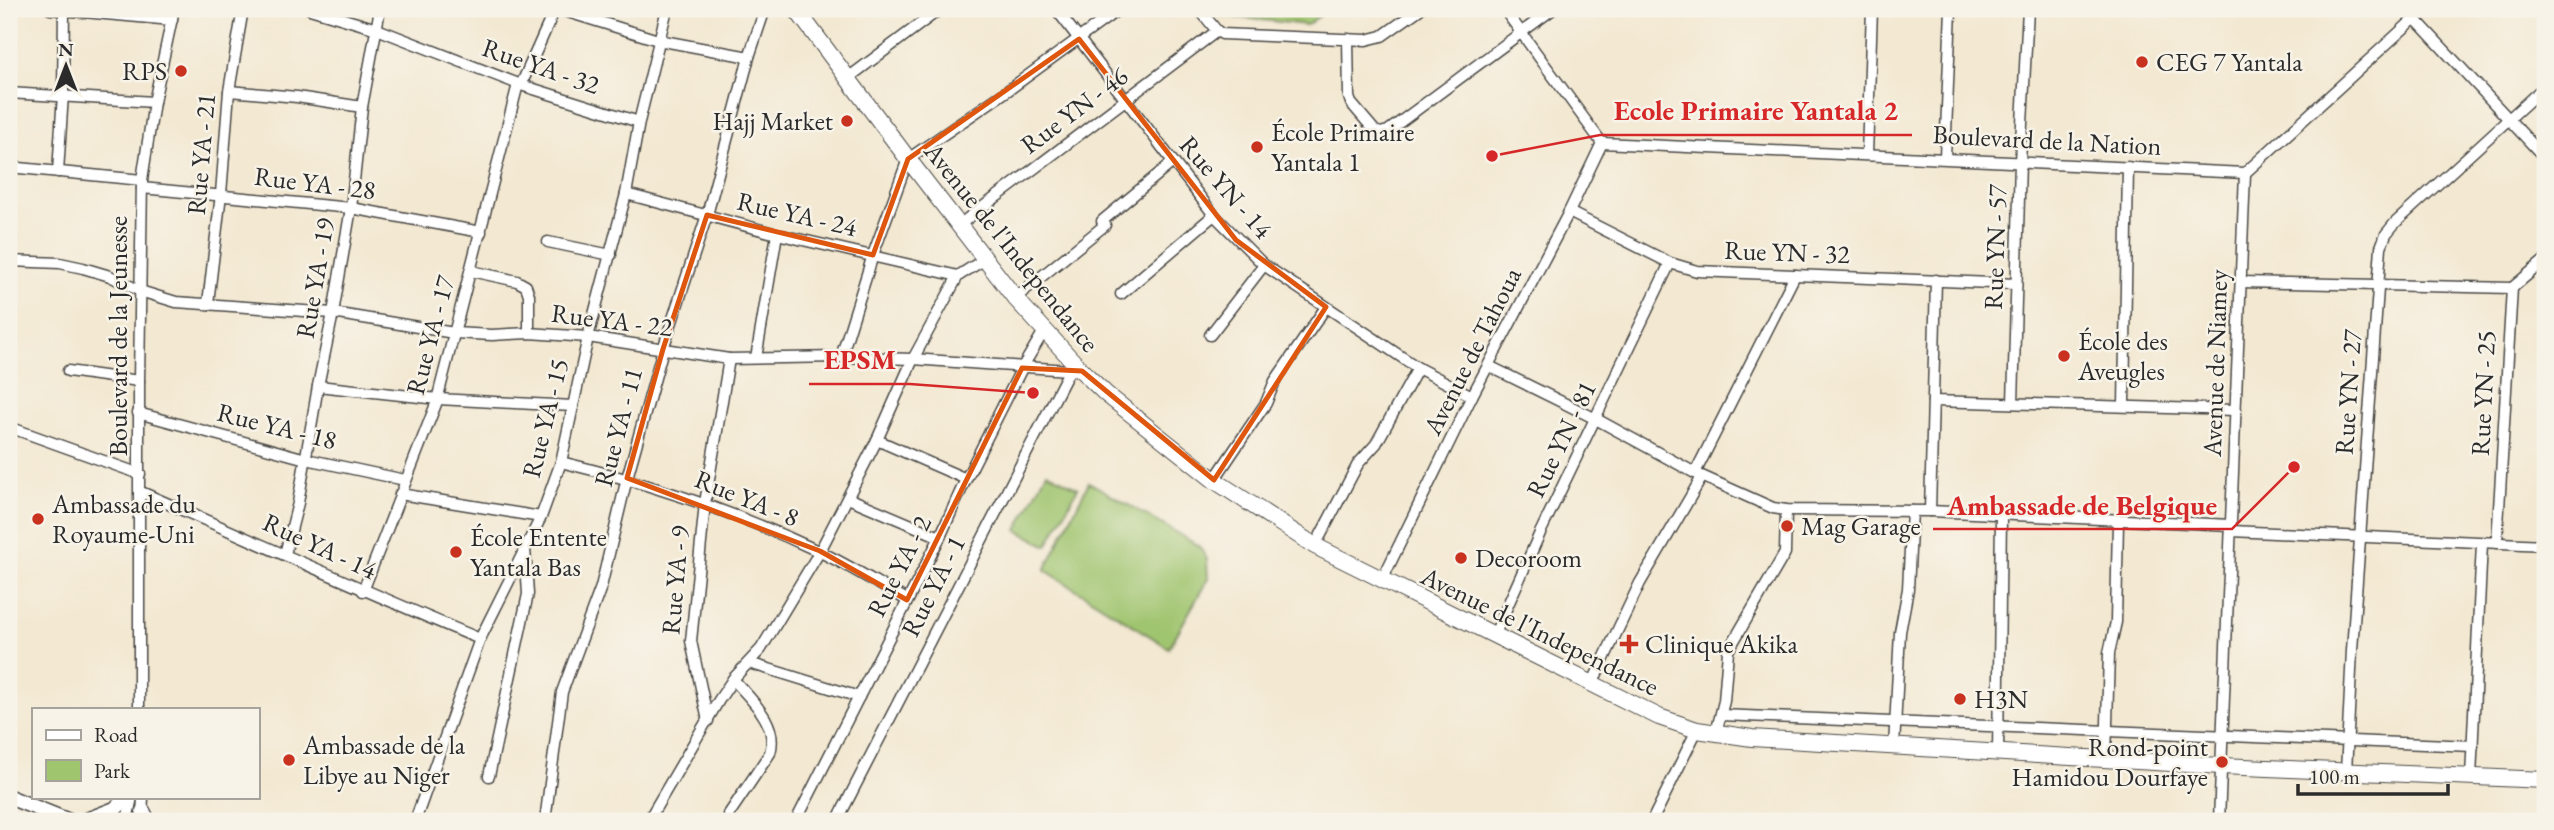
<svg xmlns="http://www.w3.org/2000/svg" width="2554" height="830" font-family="'EB Garamond',serif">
	<rect width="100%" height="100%" fill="#f7f3e8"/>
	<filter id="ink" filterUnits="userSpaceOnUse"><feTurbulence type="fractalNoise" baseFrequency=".0143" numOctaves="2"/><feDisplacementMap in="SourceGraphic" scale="14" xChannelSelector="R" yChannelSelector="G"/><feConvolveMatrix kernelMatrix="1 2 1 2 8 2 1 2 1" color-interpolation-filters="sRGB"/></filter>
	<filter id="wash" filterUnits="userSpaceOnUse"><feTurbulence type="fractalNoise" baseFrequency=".00686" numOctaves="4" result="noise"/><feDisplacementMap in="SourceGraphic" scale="28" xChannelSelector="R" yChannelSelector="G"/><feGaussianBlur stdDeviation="1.57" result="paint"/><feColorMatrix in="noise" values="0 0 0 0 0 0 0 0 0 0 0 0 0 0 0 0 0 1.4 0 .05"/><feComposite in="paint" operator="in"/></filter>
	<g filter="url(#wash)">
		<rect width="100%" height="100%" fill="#f3e8d1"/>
		<!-- green -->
		<g fill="#a0c56f" stroke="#66784d" stroke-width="2">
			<polygon points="1211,9 1329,9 1307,25 1216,15"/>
			<polygon points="1047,472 1078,488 1047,546 1017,530"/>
			<polygon points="1089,482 1199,546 1207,559 1208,579 1169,648 1045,570"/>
		</g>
	</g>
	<g filter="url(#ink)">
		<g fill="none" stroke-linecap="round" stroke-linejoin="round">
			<defs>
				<g id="minor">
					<polyline points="50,9 172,20"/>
					<polyline points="310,9 377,29 521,85 639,122"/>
					<polyline points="558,9 658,40 749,57"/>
					<polyline points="1056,9 1214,215 1264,265 1418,368 1472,396"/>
					<polyline points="1199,9 1217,31 1222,34 1366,40 1382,36 1420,9"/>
					<polyline points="1504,9 1602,143"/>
					<polyline points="2406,9 2545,158"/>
					<polyline points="1348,39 1349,97 1351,103 1375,131 1380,133 1388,131 1553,9"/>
					<polyline points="848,78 940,9"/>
					<polyline points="521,85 555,9"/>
					<polyline points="229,91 297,97 362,107"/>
					<polyline points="9,93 154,102"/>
					<polyline points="1602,143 2245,173 2425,9"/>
					<polyline points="1867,155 1872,9"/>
					<polyline points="1945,157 1951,9"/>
					<polyline points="9,167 142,180"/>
					<polyline points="58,172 63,94 64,10"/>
					<polyline points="142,188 351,208 481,232"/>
					<polyline points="626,194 777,234 958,276"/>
					<polyline points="1569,212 1670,263 1697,271 2016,284"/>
					<polyline points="1102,221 1173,162"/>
					<polyline points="959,225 1217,31"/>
					<polyline points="548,242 611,255"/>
					<polyline points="9,261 60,263 83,268 110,276 140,291 176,302 333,313 454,333 492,335 529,333 588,337 729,359 841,357 913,359 1082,371"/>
					<polyline points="471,271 517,281 526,286 529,295 529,333"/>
					<polyline points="2241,282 2512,288"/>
					<polyline points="1121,294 1214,215"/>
					<polyline points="1015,298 1105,225"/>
					<polyline points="208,303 221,194 229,91 243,9"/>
					<polyline points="1210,335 1264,265"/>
					<polyline points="841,357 873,255 908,159 1007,91 1119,9"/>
					<polyline points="756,358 777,234"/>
					<polyline points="1489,366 1596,419 1695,473 1773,508 1786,510 1930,511 2231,525"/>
					<polyline points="68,371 139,381"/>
					<polyline points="318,386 438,399 573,406"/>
					<polyline points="1933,401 2236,410"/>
					<polyline points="2013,403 2020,162 2028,9"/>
					<polyline points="2124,405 2128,167"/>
					<polyline points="138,413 306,459 405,480"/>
					<polyline points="9,427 140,474"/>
					<polyline points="877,440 966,479"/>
					<path d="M561 462C649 483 735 512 818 551 849 565 878 584 907 600"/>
					<polyline points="1695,473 1795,275"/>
					<polyline points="1214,480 1266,403 1275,381 1326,307"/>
					<path d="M141 492C254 541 366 592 480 639"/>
					<polyline points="400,494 541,517"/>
					<polyline points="848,498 940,537"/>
					<polyline points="1930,511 1936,280"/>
					<polyline points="2231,531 2545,545"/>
					<polyline points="2497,543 2512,288 2545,260"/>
					<polyline points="1315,546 1358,464 1376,444 1418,368"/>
					<polyline points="285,554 298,503 318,386 333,313 351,208 362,107 380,9"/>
					<polyline points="1382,580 1472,396 1569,212 1602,143"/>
					<polyline points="363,591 436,404 518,84"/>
					<polyline points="1494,636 1540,533 1670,263"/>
					<polyline points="749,663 859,697"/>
					<polyline points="1592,684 1640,583 1702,477"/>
					<polyline points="139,709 139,381 142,180 154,102 174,9"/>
					<polyline points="1721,715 2473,746"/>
					<polyline points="708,721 691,641 705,503 729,359"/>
					<polyline points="1716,733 1724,701 1728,651 1785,553 1786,510"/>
					<polyline points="1894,747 1900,632 1908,589 1912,511"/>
					<polyline points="1998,753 2001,516"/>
					<polyline points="2106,759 2109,653 2116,622 2118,521"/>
					<polyline points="2346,772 2352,650 2381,247 2386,234 2395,223 2545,86"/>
					<polyline points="489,776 528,594 525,548"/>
					<polyline points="2471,777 2482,543"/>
					<path d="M729 814 770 753C779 723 751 700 733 679"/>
					<polyline points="142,818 143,797"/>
					<polyline points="127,821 132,797"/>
					<polyline points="415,821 480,639 541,517 561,462 588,337 626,194 639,122 667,9"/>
					<polyline points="545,821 562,692 601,587 627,478 663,349 707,215 749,57 765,9"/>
					<polyline points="648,821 719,700 733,679 761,649 820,551 877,440 913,359 958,276 985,259"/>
					<polyline points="796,821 940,537 966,479 1022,368 1044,331"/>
					<polyline points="837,821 1069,371"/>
					<polyline points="1652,821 1697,730"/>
					<polyline points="2219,821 2245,173"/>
				</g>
				<g id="major">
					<polyline points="9,797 69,821"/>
					<polyline points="143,811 148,821"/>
					<polyline points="84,821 115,809 127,797"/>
				</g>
				<polyline id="highway" points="796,9 908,159 1015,298 1082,371 1106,394 1214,480 1315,546 1659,717 1697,730 1752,738 2221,766 2545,780"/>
			</defs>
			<!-- minor casing -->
			<use href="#minor" stroke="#494744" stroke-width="13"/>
			<!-- major casing -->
			<use href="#major" stroke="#494744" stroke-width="17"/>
			<!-- highway casing -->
			<use href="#highway" stroke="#494744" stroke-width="18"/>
			<!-- minor -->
			<use href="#minor" stroke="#fff" stroke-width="10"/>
			<!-- major -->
			<use href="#major" stroke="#fff" stroke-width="14"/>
			<!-- highway -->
			<use href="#highway" stroke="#fff" stroke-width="16"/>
		</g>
	</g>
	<!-- marked area -->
	<path fill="none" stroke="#df570e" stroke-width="5" stroke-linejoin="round" d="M1079 39 1236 240 1326 307 1214 480 1082 371 1022 368 907 600 820 551 627 478 663 349 707 215 873 255 908 159Z"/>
	<!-- markers -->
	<g fill="#c8321e" stroke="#f7f3e8" stroke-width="2.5">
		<circle cx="2142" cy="62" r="7"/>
		<circle cx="181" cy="71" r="7"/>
		<circle cx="847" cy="121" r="7"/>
		<circle cx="1257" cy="147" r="7"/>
		<circle cx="2064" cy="356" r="7"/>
		<circle cx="38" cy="519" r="7"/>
		<circle cx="1787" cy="526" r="7"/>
		<circle cx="456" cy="552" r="7"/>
		<circle cx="1461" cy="558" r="7"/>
		<path d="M1625.5 633.5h7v7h7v7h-7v7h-7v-7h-7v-7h7z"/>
		<circle cx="1960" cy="699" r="7"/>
		<circle cx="289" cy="760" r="7"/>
		<circle cx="2222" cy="762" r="7"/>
	</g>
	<g text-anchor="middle" stroke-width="5" stroke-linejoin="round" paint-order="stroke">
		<!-- poi labels -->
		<g font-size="26" fill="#2b2b2b" stroke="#f7f3e8" text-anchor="start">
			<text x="2156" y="71">CEG 7 Yantala</text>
			<text x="167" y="80" text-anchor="end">RPS</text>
			<text x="833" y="130" text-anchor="end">Hajj Market</text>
			<text x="1271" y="141">École Primaire<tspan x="1271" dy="30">Yantala 1</tspan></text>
			<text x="2078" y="350">École des<tspan x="2078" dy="30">Aveugles</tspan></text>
			<text x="52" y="513">Ambassade du<tspan x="52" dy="30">Royaume-Uni</tspan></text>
			<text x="1801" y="535">Mag Garage</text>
			<text x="470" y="546">École Entente<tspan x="470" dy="30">Yantala Bas</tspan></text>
			<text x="1475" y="567">Decoroom</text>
			<text x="1645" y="653">Clinique Akika</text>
			<text x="1974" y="708">H3N</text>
			<text x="303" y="754">Ambassade de la<tspan x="303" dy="30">Libye au Niger</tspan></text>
			<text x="2208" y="756" text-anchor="end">Rond-point<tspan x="2208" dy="30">Hamidou Dourfaye</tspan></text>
		</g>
		<!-- street labels -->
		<g font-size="26" fill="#2b2b2b" stroke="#f7f3e8">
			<text transform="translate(541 66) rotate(19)" y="9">Rue YA - 32</text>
			<text transform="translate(1074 110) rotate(-37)" y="9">Rue YN - 46</text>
			<text transform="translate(2047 140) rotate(3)" y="9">Boulevard de la Nation</text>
			<text transform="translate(201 154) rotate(-85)" y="9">Rue YA - 21</text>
			<text transform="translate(315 183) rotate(7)" y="9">Rue YA - 28</text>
			<text transform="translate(1226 187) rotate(49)" y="9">Rue YN - 14</text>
			<text transform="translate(797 214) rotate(13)" y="9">Rue YA - 24</text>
			<text transform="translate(1012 247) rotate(51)" y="9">Avenue de l'Independance</text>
			<text transform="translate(1995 247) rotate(-88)" y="9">Rue YN - 57</text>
			<text transform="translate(1787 252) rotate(2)" y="9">Rue YN - 32</text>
			<text transform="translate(315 278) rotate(-80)" y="9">Rue YA - 19</text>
			<text transform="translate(612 320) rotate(7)" y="9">Rue YA - 22</text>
			<text transform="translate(430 335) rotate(-75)" y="9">Rue YA - 17</text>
			<text transform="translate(118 336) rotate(-90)" y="9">Boulevard de la Jeunesse</text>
			<text transform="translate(1472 351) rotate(-63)" y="9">Avenue de Tahoua</text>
			<text transform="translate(2215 363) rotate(-88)" y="9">Avenue de Niamey</text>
			<text transform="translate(2348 392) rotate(-86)" y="9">Rue YN - 27</text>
			<text transform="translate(2483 393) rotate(-87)" y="9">Rue YN - 25</text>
			<text transform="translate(545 418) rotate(-76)" y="9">Rue YA - 15</text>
			<text transform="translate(277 426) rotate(14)" y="9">Rue YA - 18</text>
			<text transform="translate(618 427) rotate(-75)" y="9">Rue YA - 11</text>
			<text transform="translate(1561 439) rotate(-64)" y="9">Rue YN - 81</text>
			<text transform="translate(747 498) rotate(22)" y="9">Rue YA - 8</text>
			<text transform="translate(320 546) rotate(25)" y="9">Rue YA - 14</text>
			<text transform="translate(899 566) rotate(-63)" y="9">Rue YA - 2</text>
			<text transform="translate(675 580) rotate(-85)" y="9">Rue YA - 9</text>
			<text transform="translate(933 586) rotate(-63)" y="9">Rue YA - 1</text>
			<text transform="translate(1540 631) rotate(26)" y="9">Avenue de l'Independance</text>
		</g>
	</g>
	<!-- callouts -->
	<path fill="none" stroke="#d62828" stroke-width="2.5" d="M1492 156L1600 135H1912M1033 393L910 384H809M2294 467L2232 529H1933"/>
	<g fill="#d62828" stroke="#f7f3e8" stroke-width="2.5">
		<circle cx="1492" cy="156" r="7"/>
		<circle cx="1033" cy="393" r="7"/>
		<circle cx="2294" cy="467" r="7"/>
	</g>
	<g font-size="28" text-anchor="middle" font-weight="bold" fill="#d62828" stroke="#f7f3e8" stroke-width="5" stroke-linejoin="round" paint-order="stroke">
		<text x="1756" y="120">Ecole Primaire Yantala 2</text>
		<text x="860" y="369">EPSM</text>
		<text x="2082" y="515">Ambassade de Belgique</text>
	</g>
	<!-- margin -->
	<rect width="2554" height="830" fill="none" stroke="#f7f3e8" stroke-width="35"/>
	<!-- legend -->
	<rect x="32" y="708" width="228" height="91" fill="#f7f3e8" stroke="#a5a39c" stroke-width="2"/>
	<rect x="46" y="730" width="35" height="10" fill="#ffffff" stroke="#a5a39c" stroke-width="2"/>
	<text x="94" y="742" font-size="21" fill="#2b2b2b">Road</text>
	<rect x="46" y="760" width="35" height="21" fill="#a0c56f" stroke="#a5a39c" stroke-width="2"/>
	<text x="94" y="778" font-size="21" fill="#2b2b2b">Park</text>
	<!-- north arrow -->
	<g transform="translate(66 66)" stroke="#f7f3e8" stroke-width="5" paint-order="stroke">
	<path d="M0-5L12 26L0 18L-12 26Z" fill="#2b2b2b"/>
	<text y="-10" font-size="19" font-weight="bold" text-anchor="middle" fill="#2b2b2b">N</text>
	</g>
	<!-- scale -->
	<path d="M2298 784v10h150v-10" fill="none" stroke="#2b2b2b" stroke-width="3.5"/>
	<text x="2309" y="784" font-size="21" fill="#2b2b2b" stroke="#f7f3e8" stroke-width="5" paint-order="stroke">100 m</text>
</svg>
